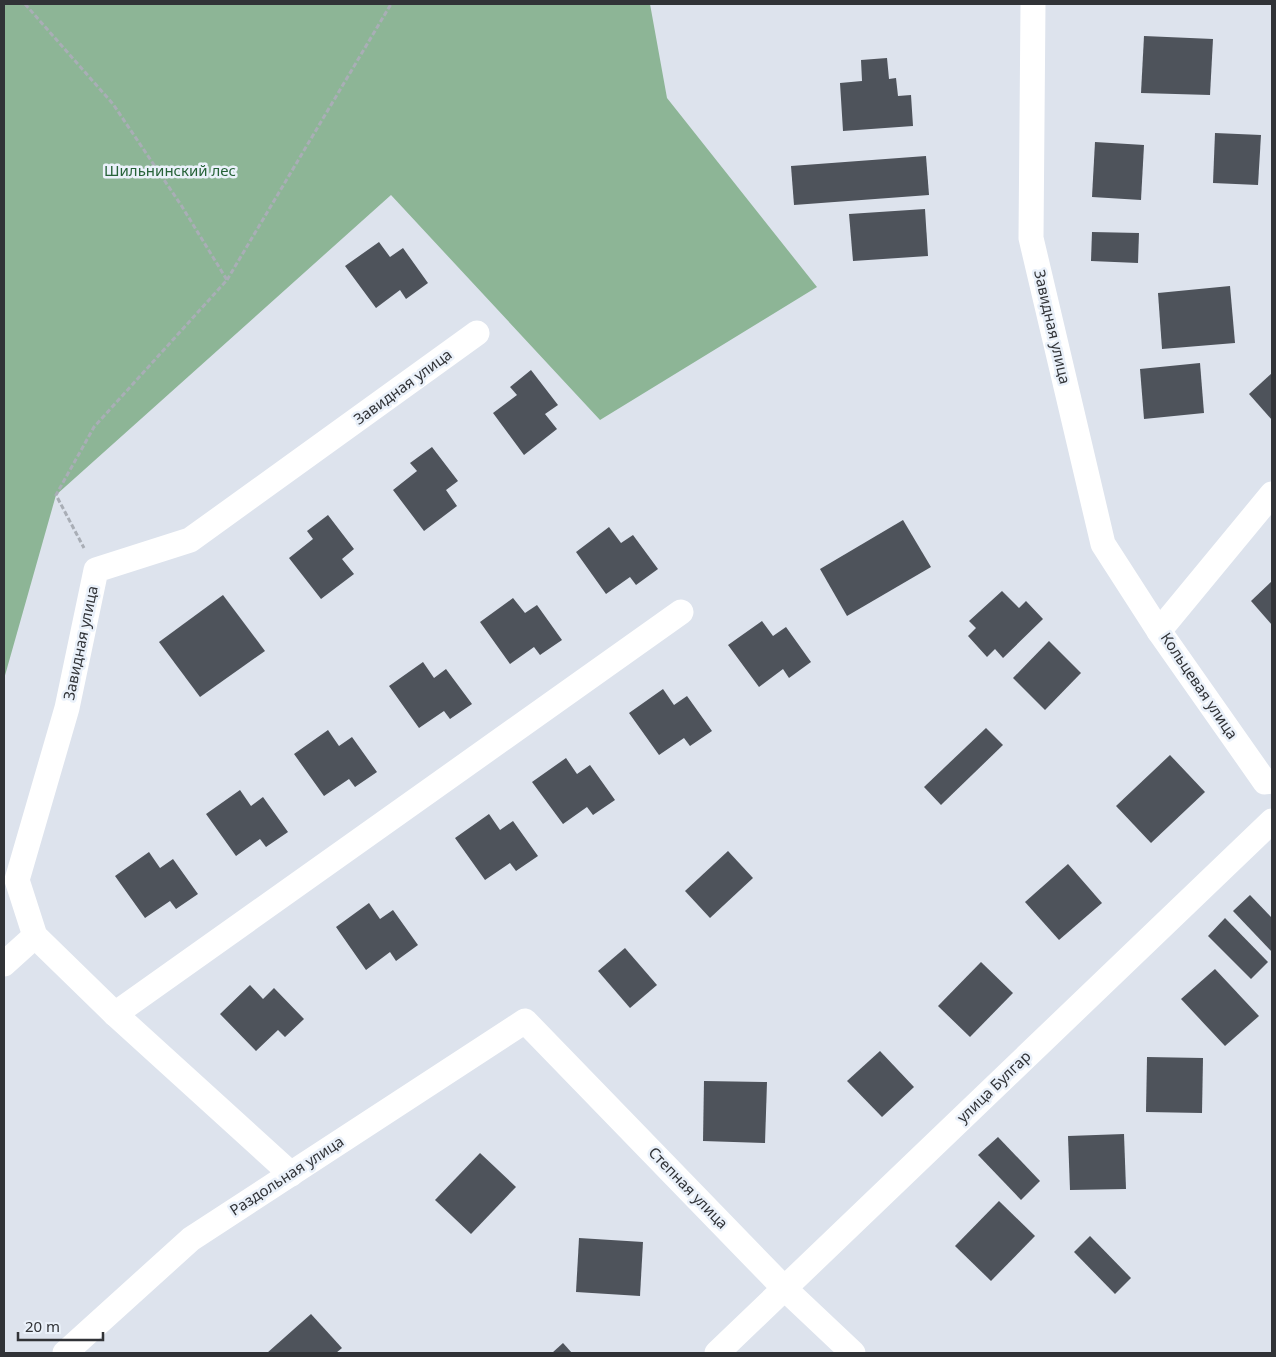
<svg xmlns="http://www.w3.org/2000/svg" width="1276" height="1357" font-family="'Noto Sans',sans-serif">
	<rect width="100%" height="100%" fill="#dde3ed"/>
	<!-- forest -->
	<polygon fill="#8db596" points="4,4 650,4 667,98 817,287 600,420 391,195 56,495 4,679"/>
	<!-- building -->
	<g fill="#4e535b">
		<polygon points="1144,36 1213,39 1210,95 1141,93"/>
		<polygon points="887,58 889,79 896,78 898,96 911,95 913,126 843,131 840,83 862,81 861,60"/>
		<polygon points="1215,133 1261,135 1258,185 1213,183"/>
		<polygon points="1095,142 1144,145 1141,200 1092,197"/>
		<polygon points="926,156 929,195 794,205 791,166"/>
		<polygon points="925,209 928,256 853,261 849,214"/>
		<polygon points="1092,232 1139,233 1138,263 1091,261"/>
		<polygon points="379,242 390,257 403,248 428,283 406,299 400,290 376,308 345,266"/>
		<polygon points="1230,286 1235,343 1162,349 1158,293"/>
		<polygon points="1200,363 1204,413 1144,419 1140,369"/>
		<polygon points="531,370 558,405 545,414 557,429 524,455 493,413 517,395 510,387"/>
		<polygon points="1272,373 1272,420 1249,394"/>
		<polygon points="432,447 458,481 446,490 457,506 424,531 393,490 417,471 410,463"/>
		<polygon points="328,515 354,549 342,559 354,574 321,599 289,558 313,539 307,531"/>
		<polygon points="903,520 931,567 847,616 820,569"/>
		<polygon points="609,527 621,543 633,535 658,569 636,585 630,577 606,594 576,552"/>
		<polygon points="1272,581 1272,625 1251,601"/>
		<polygon points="1002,591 1019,608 1026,601 1043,619 1003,658 995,649 987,657 968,636 976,628 969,621"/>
		<polygon points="223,595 265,651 200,697 159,642"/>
		<polygon points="513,598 525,613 537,605 562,640 540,655 534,647 510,664 480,622"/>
		<polygon points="762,621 773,636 786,627 811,662 789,678 783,669 759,687 728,645"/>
		<polygon points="1049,641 1081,673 1045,710 1013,678"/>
		<polygon points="423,662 434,678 446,669 472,704 450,719 444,711 419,728 389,686"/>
		<polygon points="663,689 674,705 687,696 712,731 690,746 684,738 659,755 629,713"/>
		<polygon points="986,728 1003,745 941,805 924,787"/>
		<polygon points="328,730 339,746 352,737 377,772 355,787 349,779 324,796 294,754"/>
		<polygon points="1170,755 1205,792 1151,843 1116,806"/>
		<polygon points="566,758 577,774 590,765 615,800 593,815 587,807 563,824 532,782"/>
		<polygon points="240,790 251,806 263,797 288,832 266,847 260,839 236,856 206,814"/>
		<polygon points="489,814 500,830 513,821 538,856 516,871 510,863 485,880 455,838"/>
		<polygon points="728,851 753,878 710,918 685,891"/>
		<polygon points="149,852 160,868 173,859 198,894 176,909 170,901 145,918 115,876"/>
		<polygon points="1068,864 1102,903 1059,940 1025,902"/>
		<polygon points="1250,895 1272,918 1272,952 1233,911"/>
		<polygon points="369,903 380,919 393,910 418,945 396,961 390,952 366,970 336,927"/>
		<polygon points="1225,918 1268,962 1251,979 1208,936"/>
		<polygon points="625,948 657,985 630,1008 598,971"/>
		<polygon points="981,962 1013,993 970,1037 938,1006"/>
		<polygon points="1215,969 1259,1016 1225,1046 1181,999"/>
		<polygon points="250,985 263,999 274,988 304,1019 285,1037 278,1030 256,1051 220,1014"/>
		<polygon points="880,1051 914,1087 882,1117 847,1081"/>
		<polygon points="1147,1057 1203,1058 1202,1113 1146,1112"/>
		<polygon points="704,1081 767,1082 765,1143 703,1141"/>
		<polygon points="1124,1134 1126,1189 1070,1190 1068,1136"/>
		<polygon points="998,1137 1040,1181 1021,1200 978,1155"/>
		<polygon points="480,1153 516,1187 471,1234 435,1200"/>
		<polygon points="999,1201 1035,1236 991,1281 955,1246"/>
		<polygon points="1090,1236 1131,1278 1115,1294 1074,1252"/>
		<polygon points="579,1238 643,1242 640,1296 576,1292"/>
		<polygon points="311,1314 342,1348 336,1353 267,1353"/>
		<polygon points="563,1343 572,1353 552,1353"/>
	</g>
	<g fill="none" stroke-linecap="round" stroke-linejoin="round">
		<!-- path -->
		<g stroke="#a9aeb6" stroke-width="3" stroke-dasharray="5 2.5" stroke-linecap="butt">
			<polyline points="25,4 113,104 181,205 227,280 94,427 56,495 84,548"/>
			<polyline points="227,280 391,4"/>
		</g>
		<!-- minor -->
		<g stroke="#fff" stroke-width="25">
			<polyline points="1033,4 1031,238 1103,544 1159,631 1265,782 1272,781"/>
			<polyline points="1159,631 1272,494"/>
			<polyline points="4,964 35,936"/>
			<polyline points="115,1014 681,612"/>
			<polyline points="291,1174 115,1014 35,936 17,880 67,708 96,570 190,540 477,333"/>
			<polyline points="65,1353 191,1239 525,1021 783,1287 853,1353"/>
			<polyline points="717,1353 1272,821"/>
		</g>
	</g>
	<g text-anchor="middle" stroke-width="5" stroke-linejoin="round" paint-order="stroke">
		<!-- park labels -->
		<g font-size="15" fill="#276339" stroke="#eaf1fa">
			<text x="170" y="176">Шильнинский лес</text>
		</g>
		<!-- street labels -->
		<g font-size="15" fill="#313337" stroke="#eaf1fa">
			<text transform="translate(1052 327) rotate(77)" y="5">Завидная улица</text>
			<text transform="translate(403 387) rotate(-36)" y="5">Завидная улица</text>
			<text transform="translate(81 643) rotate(-78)" y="5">Завидная улица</text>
			<text transform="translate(1199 686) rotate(56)" y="5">Кольцевая улица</text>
			<text transform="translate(994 1087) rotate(-44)" y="5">улица Булгар</text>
			<text transform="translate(287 1176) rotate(-33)" y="5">Раздольная улица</text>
			<text transform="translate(688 1188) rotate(46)" y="5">Степная улица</text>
		</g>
	</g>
	<!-- border -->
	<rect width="1276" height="1357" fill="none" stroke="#313337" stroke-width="10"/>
	<!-- scale -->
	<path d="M18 1332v8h85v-8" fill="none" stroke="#313337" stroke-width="2.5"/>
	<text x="25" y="1332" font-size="15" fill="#313337" stroke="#eaf1fa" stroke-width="4" paint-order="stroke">20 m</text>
</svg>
